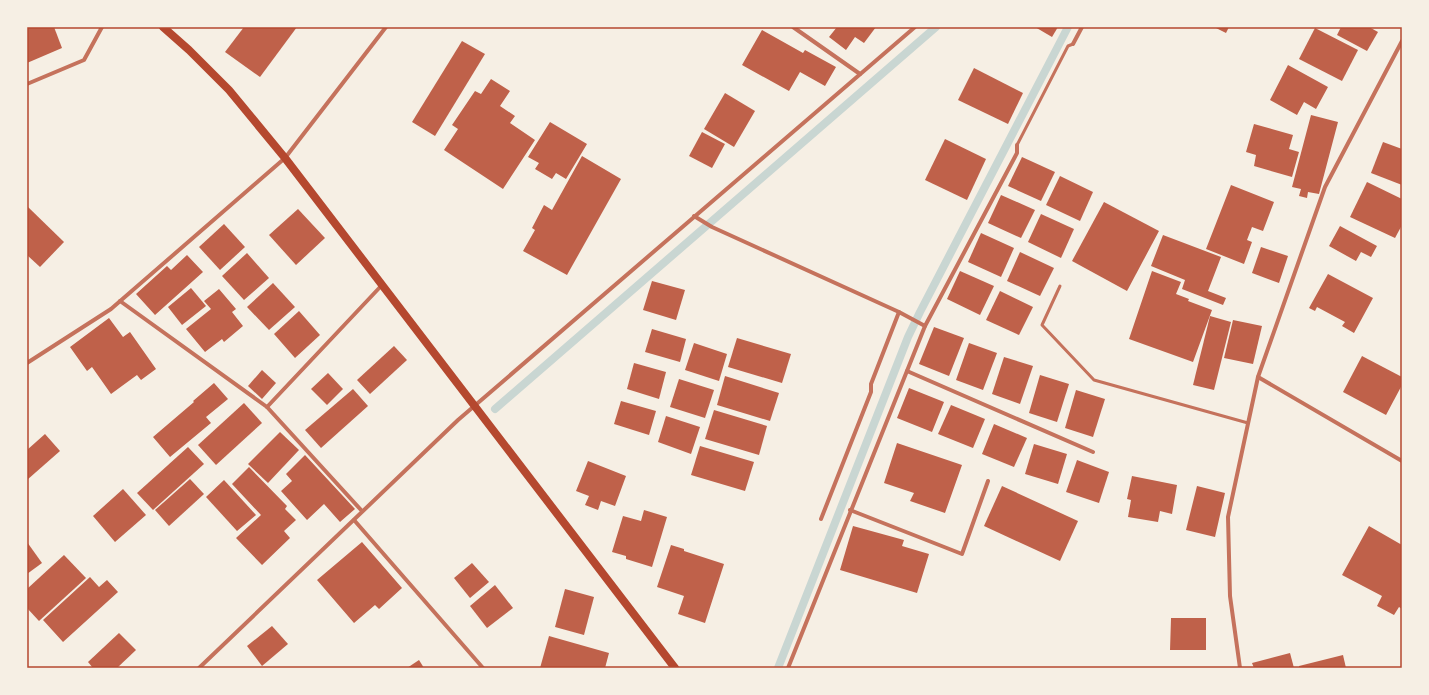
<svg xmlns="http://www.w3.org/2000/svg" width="1429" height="695" font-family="Manrope,sans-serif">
	<rect width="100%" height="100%" fill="#f6efe4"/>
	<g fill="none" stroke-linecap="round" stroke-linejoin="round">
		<!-- stream -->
		<g stroke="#c9d6d2" stroke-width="8">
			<polyline points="495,409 936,27"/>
			<polyline points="778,668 908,337 920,312 1068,27"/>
		</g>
	</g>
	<!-- building -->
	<g fill="#bf614a">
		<polygon points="27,27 54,27 62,48 27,63"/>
		<polygon points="244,27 297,27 260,77 225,52"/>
		<polygon points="837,27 876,27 864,43 855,37 846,50 829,37"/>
		<polygon points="1035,27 1058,27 1052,37"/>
		<polygon points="1214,27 1229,27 1226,33"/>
		<polygon points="1341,27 1369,27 1378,32 1367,51 1337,35"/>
		<polygon points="1315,28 1358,50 1342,81 1299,59"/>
		<polygon points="762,30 803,53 805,50 836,67 825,86 800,72 789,91 742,65"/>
		<polygon points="462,41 485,54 435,136 412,122"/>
		<polygon points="1288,65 1328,87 1316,109 1304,102 1297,115 1270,100"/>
		<polygon points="974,68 1023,93 1008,124 958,100"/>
		<polygon points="491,79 510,91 500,106 515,116 510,123 535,140 503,189 444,150 458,129 452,125 475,91 481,94"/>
		<polygon points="725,93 755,111 734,147 704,129"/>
		<polygon points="1311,115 1338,122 1319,194 1308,192 1307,198 1299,196 1301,189 1292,187"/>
		<polygon points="550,122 587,144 566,179 556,173 552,179 535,169 539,163 528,157"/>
		<polygon points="1254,124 1293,135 1289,149 1299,152 1292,177 1254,166 1256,155 1246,152"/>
		<polygon points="702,132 725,144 712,168 689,156"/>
		<polygon points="945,139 986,159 967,200 925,180"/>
		<polygon points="1383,142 1402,149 1402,185 1371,173"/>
		<polygon points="582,156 621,179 567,275 523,251 535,230 532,228 544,205 552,210"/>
		<polygon points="1022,157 1055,172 1041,201 1008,186"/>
		<polygon points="1060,176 1093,192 1080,221 1046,205"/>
		<polygon points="1367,182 1402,199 1402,225 1395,238 1350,217"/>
		<polygon points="1231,185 1274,202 1263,231 1252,227 1247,240 1252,242 1244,264 1206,249"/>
		<polygon points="1001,195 1035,210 1021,238 988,223"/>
		<polygon points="1104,202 1159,231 1127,291 1072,261"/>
		<polygon points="27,206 64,242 40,267 27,255"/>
		<polygon points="298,209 325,238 296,265 269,235"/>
		<polygon points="1041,214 1074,229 1061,258 1028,242"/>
		<polygon points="224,224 245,247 220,270 199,247"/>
		<polygon points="1340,226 1377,246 1371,257 1361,252 1356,261 1329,246"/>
		<polygon points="981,233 1014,248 1001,277 968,262"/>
		<polygon points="1163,235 1221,257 1208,291 1226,298 1223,305 1182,289 1185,280 1151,266"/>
		<polygon points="1261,247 1288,256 1279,283 1252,273"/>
		<polygon points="1020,252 1054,268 1040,296 1007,281"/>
		<polygon points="247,253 269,278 244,300 222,276"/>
		<polygon points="187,255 203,272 155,315 136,294 167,266 171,270"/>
		<polygon points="960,271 994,286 980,315 947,299"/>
		<polygon points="1152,271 1181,282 1176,294 1189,299 1188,301 1212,310 1193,362 1129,339"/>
		<polygon points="1328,274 1373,298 1354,333 1342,326 1345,322 1317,307 1315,311 1309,308"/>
		<polygon points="652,281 685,290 676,320 643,310"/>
		<polygon points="273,283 295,307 269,330 247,307"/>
		<polygon points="191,288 206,306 182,325 168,307"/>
		<polygon points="219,289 236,309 232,312 243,326 224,342 222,339 205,352 186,329 211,309 204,301"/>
		<polygon points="1000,291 1033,307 1019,335 986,320"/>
		<polygon points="299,311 320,335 295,358 274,334"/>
		<polygon points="1210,316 1231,322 1214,390 1193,385"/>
		<polygon points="109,318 123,337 130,332 156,369 141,380 137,375 111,394 92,367 87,371 70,347"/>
		<polygon points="1233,320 1262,326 1253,364 1224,358"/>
		<polygon points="934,327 964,338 949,376 919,364"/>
		<polygon points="652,329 686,339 680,362 645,352"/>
		<polygon points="737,338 791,354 782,383 728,367"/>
		<polygon points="694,343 727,354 719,381 685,370"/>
		<polygon points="969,343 997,353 983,390 956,380"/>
		<polygon points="394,346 407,360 370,394 357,380"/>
		<polygon points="1362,356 1402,377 1402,385 1386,415 1343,392"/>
		<polygon points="1004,357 1033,366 1020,404 992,394"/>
		<polygon points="634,363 666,372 659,399 627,389"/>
		<polygon points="262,370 276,383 262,399 248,386"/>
		<polygon points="328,373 343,389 327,405 311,389"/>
		<polygon points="1040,375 1069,384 1057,422 1029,413"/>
		<polygon points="725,376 779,393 770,421 717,405"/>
		<polygon points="679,379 714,390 705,418 670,407"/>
		<polygon points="214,383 228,399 206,417 211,423 170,457 153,437 194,402 193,401"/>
		<polygon points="909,388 944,402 932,432 897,418"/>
		<polygon points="353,389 368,406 321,448 305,430"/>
		<polygon points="1076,390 1105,399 1093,437 1065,428"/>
		<polygon points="621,401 656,411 649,435 614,424"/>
		<polygon points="244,403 262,423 216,465 198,445"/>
		<polygon points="951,405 985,419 973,448 938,434"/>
		<polygon points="714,410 767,426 759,455 705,439"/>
		<polygon points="666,416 700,427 691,454 658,442"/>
		<polygon points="994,424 1027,438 1014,467 982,454"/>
		<polygon points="280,432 299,450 268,483 248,464"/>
		<polygon points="45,434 60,451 27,480 27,450"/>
		<polygon points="897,443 962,465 945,513 910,501 914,493 884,483"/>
		<polygon points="1034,444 1067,454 1058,484 1025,474"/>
		<polygon points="700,446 754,462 745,491 691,475"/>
		<polygon points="188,447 204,464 153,510 137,493"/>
		<polygon points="305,455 355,509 340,522 324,504 307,520 281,491 292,481 286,474"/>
		<polygon points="1077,460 1109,472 1099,503 1066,492"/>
		<polygon points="588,461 626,476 615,506 601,501 598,510 585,505 589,496 576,491"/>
		<polygon points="249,467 287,506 285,509 296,520 284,531 290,538 262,565 236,538 261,515 232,484"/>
		<polygon points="1132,476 1177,485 1172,514 1160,511 1158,522 1128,517 1131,500 1127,499"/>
		<polygon points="190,479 204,494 169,526 155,510"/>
		<polygon points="224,480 256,515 237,531 206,497"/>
		<polygon points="1002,486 1078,521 1060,561 984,526"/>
		<polygon points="1197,486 1225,493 1215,537 1186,530"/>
		<polygon points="123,489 146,515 115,542 93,516"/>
		<polygon points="644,510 667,517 652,567 626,559 626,556 612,552 623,516 641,521"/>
		<polygon points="853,526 904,540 902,546 929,554 917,593 840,570"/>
		<polygon points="1369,526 1402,545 1402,609 1399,607 1394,615 1377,606 1382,596 1342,575"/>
		<polygon points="27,542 42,563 27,574"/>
		<polygon points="362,542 402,588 379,609 375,605 354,623 317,580"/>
		<polygon points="671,545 684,549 684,551 724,564 705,623 678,614 684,596 657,587"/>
		<polygon points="64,555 86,578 39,621 27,608 27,589"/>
		<polygon points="472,563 489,582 470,598 454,578"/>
		<polygon points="90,577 99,587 107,580 118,592 63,642 43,620"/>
		<polygon points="495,585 513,608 487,628 470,606"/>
		<polygon points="565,589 594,597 584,635 555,627"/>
		<polygon points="1171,618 1206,618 1206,650 1170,650"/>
		<polygon points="272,626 288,644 262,666 247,646"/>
		<polygon points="119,633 136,650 117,668 93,668 88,662"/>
		<polygon points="549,636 609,653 605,668 540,668"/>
		<polygon points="1290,653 1294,668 1254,668 1252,663"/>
		<polygon points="1343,655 1346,668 1299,668 1299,666"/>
		<polygon points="419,660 424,668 407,668"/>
	</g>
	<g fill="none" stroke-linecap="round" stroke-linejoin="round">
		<!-- service -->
		<g stroke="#c5725c" stroke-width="3">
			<polyline points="1017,145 1068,46 1073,44"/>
			<polyline points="1060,286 1042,325 1094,380 1248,423"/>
		</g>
		<!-- minor -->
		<g stroke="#c5725c" stroke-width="4">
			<polyline points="793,27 860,74"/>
			<polyline points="1073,44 1082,27"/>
			<polyline points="27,84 84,60 102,27"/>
			<polyline points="694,216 712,227 899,312 925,326"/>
			<polyline points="120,301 267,407 362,511"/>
			<polyline points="27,363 111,309 285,158 386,27"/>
			<polyline points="907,371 1093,452"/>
			<polyline points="1258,377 1402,461"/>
			<polyline points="267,407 382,285"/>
			<polyline points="850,510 962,554 988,481"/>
			<polyline points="821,519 871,392 871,384 899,312"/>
			<polyline points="354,520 483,668"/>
			<polyline points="199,668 458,420 915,27"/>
			<polyline points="788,668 925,326 1017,153 1017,145"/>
			<polyline points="1240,668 1230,596 1228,517 1258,377 1325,187 1402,41"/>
		</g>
		<!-- secondary -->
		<polyline stroke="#b5482f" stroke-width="8" points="163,27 189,50 229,90 285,158 675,668"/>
	</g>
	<!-- border -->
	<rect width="1429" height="695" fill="none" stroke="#f6efe4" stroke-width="56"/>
	<rect x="28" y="28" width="1373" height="639" fill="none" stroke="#b5482f" stroke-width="1.5"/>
</svg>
